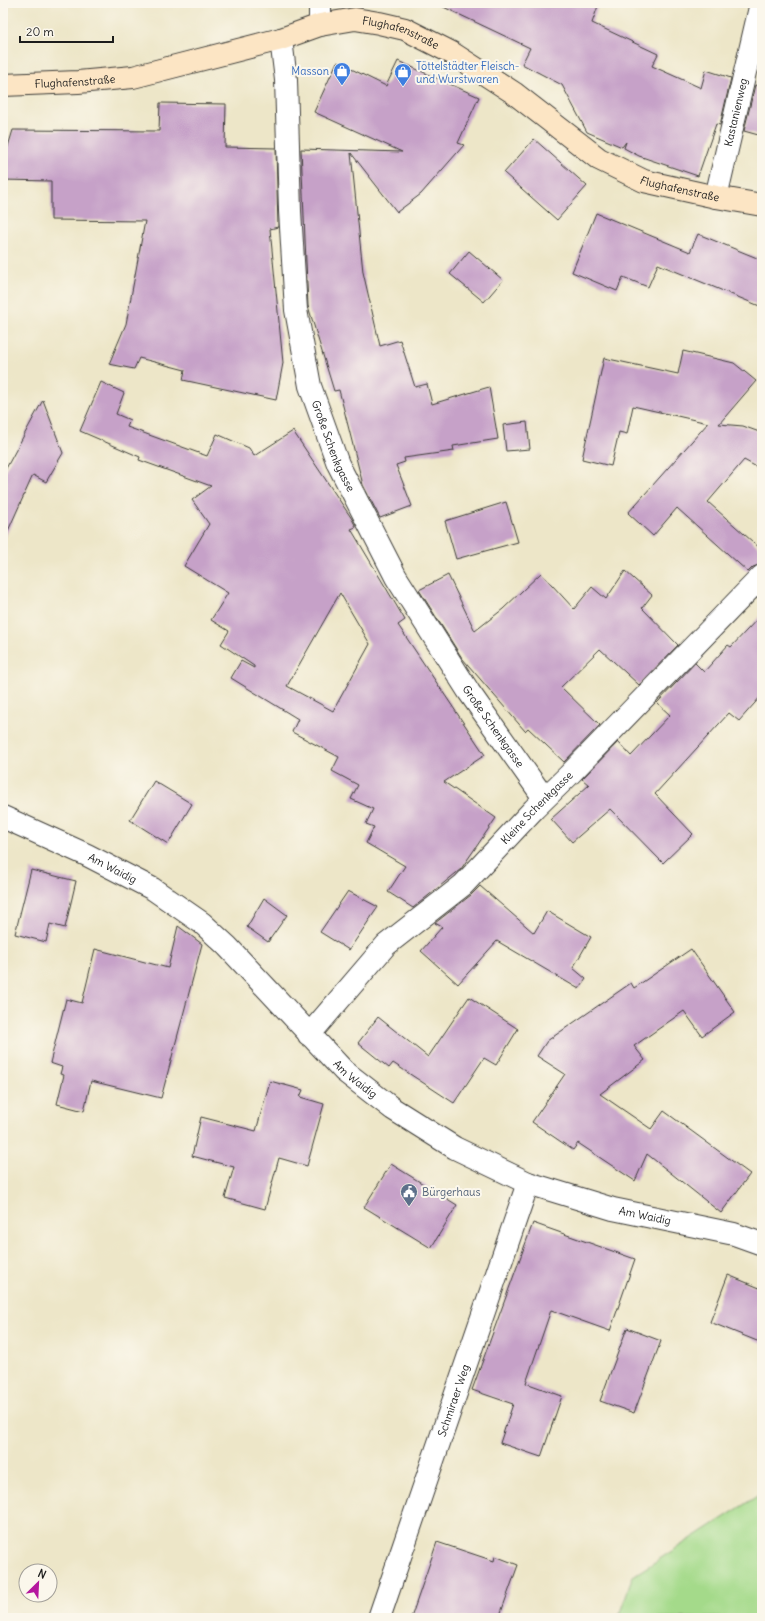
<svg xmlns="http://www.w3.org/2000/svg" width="765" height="1621" font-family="Delius,sans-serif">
	<rect width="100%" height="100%" fill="#fbf7ec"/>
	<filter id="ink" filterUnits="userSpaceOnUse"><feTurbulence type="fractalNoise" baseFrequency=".025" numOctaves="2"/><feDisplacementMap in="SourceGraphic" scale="8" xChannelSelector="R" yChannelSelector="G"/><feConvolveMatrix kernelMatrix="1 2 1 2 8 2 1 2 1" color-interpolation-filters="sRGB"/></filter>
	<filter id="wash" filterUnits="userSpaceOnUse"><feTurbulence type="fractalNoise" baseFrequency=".012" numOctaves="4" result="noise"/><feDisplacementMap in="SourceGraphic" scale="16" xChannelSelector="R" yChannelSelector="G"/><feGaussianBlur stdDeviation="0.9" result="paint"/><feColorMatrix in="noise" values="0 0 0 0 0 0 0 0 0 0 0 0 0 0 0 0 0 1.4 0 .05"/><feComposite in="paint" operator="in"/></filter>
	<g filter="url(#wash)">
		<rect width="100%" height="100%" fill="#ede6c8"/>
		<!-- green -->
		<polygon fill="#a4da8a" stroke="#607b53" points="762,1493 762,1618 618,1618 633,1576"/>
		<g id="blocks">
			<!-- building -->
			<g fill="#c6a1c8" fill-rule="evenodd">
				<polygon points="435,3 599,3 592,23 658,54 652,66 701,88 706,70 731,78 720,125 716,124 698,176 639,156 624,148 626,142 622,147 587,132 562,85 522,64 530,48"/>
				<polygon points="398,61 479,97 458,143 464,145 421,194 397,212 351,153 363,272 380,346 400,340 415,387 427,384 432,404 489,387 498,439 453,446 454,451 404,458 405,462 396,465 412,506 380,518 363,485 339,390 334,391 308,306 301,149 402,152 314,112 337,62 386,86"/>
				<polygon points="755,85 762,87 762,136 744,131"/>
				<polygon points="160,103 226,104 225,147 276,148 278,227 270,229 283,363 276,400 183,380 185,370 139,358 134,369 109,364 126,324 145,221 51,220 51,181 3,180 3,163 13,130 159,131"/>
				<polygon points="534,139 587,186 557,220 504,173"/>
				<polygon points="596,213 690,252 698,234 762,260 762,307 658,264 648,287 623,277 617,291 572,272"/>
				<polygon points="469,251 503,280 484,302 450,274"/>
				<polygon points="683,351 734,363 756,381 719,424 743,426 762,433 762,470 744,460 708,502 762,550 762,564 753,567 748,572 677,508 653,536 628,513 708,423 633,406 627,434 619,432 611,466 582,459 604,358 678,374"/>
				<path d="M101 382 124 393 116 414 130 420 127 427 207 456 217 434 249 448 254 456 293 431 352 519 356 527 351 529 405 620 398 625 485 755 444 782 496 818 461 869 413 908 388 892 405 866 366 843 374 827 366 824 373 809 351 799 358 785 332 771 339 757 292 732 298 719 231 678 241 661 254 668V666L221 644 229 631 211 620 228 593 184 566 209 524 192 500 211 486 139 460 140 457 80 431ZM340 593 370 644 333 711 287 686Z"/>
				<polygon points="43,400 63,453 46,482 33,475 3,542 3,474"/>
				<polygon points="527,422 530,449 506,451 503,425"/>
				<polygon points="506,502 518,542 456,559 445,521"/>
				<polygon points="625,571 652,595 642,608 678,645 639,685 600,649 561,687 600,725 564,762 528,728 525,731 462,658 419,590 448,575 475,631 503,609 541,573 574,609 592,587 606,599"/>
				<polygon points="762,614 762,695 739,721 729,713 655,794 693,834 663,863 610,809 572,842 551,819 589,785 582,779 618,742 631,756 670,715 657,703 695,663 704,672 728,645 731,647"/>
				<polygon points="154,781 192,804 168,844 130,820"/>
				<polygon points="31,870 76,881 65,928 50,924 46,942 15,934"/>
				<polygon points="480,886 534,933 547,911 591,937 573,968 586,979 579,989 497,941 458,984 421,951 442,927 435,923 471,895"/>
				<polygon points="348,891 378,907 349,950 320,932"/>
				<polygon points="264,898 287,915 268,942 247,927"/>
				<polygon points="178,926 202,944 161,1098 91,1081 84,1111 57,1104 64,1075 60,1074 62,1067 50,1063 66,999 82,1003 95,949 168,968"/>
				<polygon points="691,949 735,1012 702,1036 684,1011 634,1046 645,1060 600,1094 651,1129 664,1111 750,1174 721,1213 647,1154 635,1181 578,1143 573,1150 532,1122 565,1074 537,1056 547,1041 631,983 634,988"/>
				<polygon points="469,997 518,1029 496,1065 484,1058 454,1103 393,1063 389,1068 358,1043 378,1017 428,1057"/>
				<polygon points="270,1081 303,1090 300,1097 324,1104 307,1166 279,1158 265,1209 225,1198 234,1167 192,1156 201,1117 256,1131"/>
				<polygon points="391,1164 457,1205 431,1248 364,1207"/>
				<polygon points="533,1223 635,1259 610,1331 551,1310 526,1383 562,1396 541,1457 500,1443 513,1404 472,1390"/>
				<polygon points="728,1275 762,1289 762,1343 710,1322"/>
				<polygon points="627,1328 661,1341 634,1413 600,1401"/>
				<polygon points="437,1542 494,1561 495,1556 518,1565 499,1618 411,1618"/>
			</g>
		</g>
	</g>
	<g filter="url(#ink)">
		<use href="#blocks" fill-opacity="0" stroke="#3b3a36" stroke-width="1"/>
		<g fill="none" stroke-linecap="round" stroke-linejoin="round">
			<defs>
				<g id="street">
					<polyline points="320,3 320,25"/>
					<path id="s1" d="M281 39 286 80 290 211 296 310 310 386 338 464 396 577 469 692 544 798"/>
					<path id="s2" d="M716 197 761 3"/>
					<path id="s3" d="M3 817 87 855 153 889 202 923 227 946 344 1071 393 1109 455 1148 528 1183 613 1209 734 1234 762 1244"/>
					<path id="s4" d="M309 1035 386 945 463 885 534 809 568 776 762 576"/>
					<path id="s5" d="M379 1618 528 1183"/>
				</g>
				<g id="secondary">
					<path id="s6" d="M3 85 78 82 133 77 281 39 320 25 355 19 379 23 405 29 452 53 514 93 599 159 644 181 716 197 762 205"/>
				</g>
			</defs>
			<!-- street casing -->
			<use href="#street" stroke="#3b3a36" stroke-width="24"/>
			<!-- secondary casing -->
			<use href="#secondary" stroke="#3b3a36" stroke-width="24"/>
			<!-- street -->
			<use href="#street" stroke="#fff" stroke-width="22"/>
			<!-- secondary -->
			<use href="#secondary" stroke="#fce5c4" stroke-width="22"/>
		</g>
	</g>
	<!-- icons -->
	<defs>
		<symbol id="shop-pin" viewBox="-11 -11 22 30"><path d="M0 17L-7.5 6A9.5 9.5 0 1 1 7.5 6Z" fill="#3f7fe0" stroke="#fbf7ec"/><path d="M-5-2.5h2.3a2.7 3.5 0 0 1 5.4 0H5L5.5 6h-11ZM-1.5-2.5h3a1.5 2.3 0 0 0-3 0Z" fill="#fff"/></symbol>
		<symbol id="civic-pin" viewBox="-11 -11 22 30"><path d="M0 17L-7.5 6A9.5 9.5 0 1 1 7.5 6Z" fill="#5c6f8a" stroke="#fbf7ec"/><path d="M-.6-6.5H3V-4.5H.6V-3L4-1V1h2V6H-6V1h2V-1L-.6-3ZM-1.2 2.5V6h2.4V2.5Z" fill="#fff"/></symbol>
	</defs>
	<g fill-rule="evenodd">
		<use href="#shop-pin" x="332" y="61" width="20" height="27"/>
		<use href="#shop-pin" x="393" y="62" width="20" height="27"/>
		<use href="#civic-pin" x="399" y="1182" width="20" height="27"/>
	</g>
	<g text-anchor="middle" stroke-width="4" stroke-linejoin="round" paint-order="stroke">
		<!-- street labels -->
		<g font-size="11" fill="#1c1c1c" stroke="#fbf7ec">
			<text dy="4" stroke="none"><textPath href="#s6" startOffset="408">Flughafenstraße</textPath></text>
			<text dy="4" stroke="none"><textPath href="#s6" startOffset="72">Flughafenstraße</textPath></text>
			<text dy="4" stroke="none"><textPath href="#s2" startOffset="87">Kastanienweg</textPath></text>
			<text dy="4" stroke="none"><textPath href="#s6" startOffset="732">Flughafenstraße</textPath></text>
			<text dy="4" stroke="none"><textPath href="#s1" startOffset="413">Große Schenkgasse</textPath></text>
			<text dy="4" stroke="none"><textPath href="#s1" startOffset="737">Große Schenkgasse</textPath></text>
			<text dy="4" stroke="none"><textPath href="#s4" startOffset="323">Kleine Schenkgasse</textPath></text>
			<text dy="4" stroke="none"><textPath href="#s3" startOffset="121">Am Waidig</textPath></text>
			<text dy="4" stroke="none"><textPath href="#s3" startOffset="445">Am Waidig</textPath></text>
			<text dy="4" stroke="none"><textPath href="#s3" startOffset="769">Am Waidig</textPath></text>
			<text dy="4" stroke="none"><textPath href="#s5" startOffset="230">Schmiraer Weg</textPath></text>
		</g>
		<!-- shop labels -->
		<g font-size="11" fill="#366cbe" stroke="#fbf7ec" text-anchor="start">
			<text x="416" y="70">Töttelstädter Fleisch-<tspan x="416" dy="13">und Wurstwaren</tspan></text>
			<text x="329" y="75" text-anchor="end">Masson</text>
		</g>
		<!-- service labels -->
		<g font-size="11" fill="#4e5e75" stroke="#fbf7ec" text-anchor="start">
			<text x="422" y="1196">Bürgerhaus</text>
		</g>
	</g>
	<!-- margin -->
	<rect width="765" height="1621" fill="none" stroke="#fbf7ec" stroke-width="16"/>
	<!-- north arrow -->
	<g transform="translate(38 1583) rotate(24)"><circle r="19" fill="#fbf7ec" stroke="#a29f99"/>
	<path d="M0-3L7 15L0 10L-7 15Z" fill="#b5179e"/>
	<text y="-6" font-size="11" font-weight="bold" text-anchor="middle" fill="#1c1c1c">N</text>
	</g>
	<!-- scale -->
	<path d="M20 36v6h93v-6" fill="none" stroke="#1c1c1c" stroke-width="2"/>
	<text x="26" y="36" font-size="12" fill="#1c1c1c" stroke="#fbf7ec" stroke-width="3" paint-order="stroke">20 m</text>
</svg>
